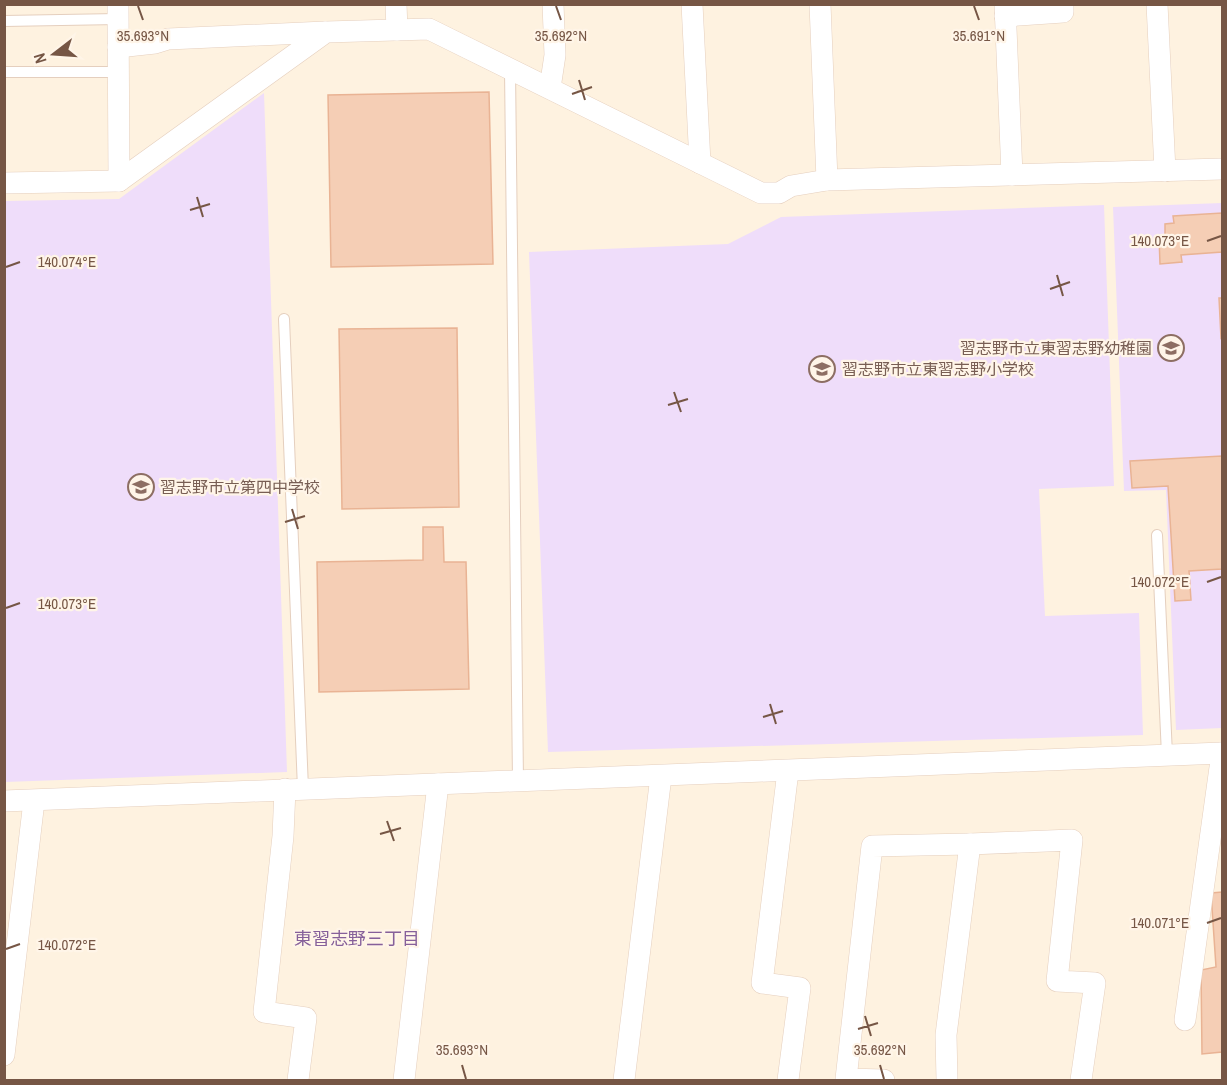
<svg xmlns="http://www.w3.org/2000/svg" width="1227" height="1085" font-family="'Archivo Narrow','Noto Sans JP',sans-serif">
	<rect width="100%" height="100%" fill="#fef2e0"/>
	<!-- education -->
	<g fill="#efddfa">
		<polygon points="264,93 287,772 5,782 5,201 119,199"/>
		<polygon points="1222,203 1222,728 1176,730 1166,490 1124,491 1113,207"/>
		<polygon points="1104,205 1114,486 1039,489 1045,616 1139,613 1143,735 548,752 529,252 728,244 781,217"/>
	</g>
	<!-- building -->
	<g fill="#f5ceb5" stroke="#e9b394" stroke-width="1.5">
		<polygon points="489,92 493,264 331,267 328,95"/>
		<polygon points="1222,213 1222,252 1181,255 1182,262 1160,264 1159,237 1165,237 1165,224 1174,223 1173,216"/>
		<polygon points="1219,298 1222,298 1222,337 1221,338"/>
		<polygon points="457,328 459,507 342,509 339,329"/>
		<polygon points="1222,456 1222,569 1189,571 1191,600 1175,601 1168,486 1132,488 1130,461"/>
		<polygon points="423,527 443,527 444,562 466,562 469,689 319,692 317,562 423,560"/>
		<polygon points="1222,892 1222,1052 1202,1054 1201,970 1216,967 1211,893"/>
	</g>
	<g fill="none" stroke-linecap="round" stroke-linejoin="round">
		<defs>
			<g id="lane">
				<polyline points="4,21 118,19"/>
				<polyline points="510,69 518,782"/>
				<polyline points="4,72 118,72"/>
				<polyline points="284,319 303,789"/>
				<polyline points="1157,535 1167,755"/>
			</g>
			<g id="street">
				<polyline points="118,4 119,181"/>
				<polyline points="396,4 397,30"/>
				<polyline points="692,4 700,163"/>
				<polyline points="820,4 827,180"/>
				<polyline points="1005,4 1012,175"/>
				<polyline points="1157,4 1165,171"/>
				<polyline points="1005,16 1063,12 1063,4"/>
				<polyline points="118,47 155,43 168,39 325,32"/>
				<polyline points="550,88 555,55 553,4"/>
				<polyline points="4,183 119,181 326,32 429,29 761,193 779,193 791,186 827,180 1222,169"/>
				<polyline points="285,789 283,836 264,1012 306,1018 298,1080"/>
				<polyline points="4,801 1222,753"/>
				<polyline points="1185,1020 1222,753"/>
				<polyline points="4,1055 34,801"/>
				<polyline points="404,1080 438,784"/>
				<polyline points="624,1080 661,776"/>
				<polyline points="788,1080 800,988 762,983 788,771"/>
				<polyline points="884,1080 846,1079 872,846 970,844 1072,840 1057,981 1095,983 1081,1080"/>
				<polyline points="947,1080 946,1035 970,844"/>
			</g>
		</defs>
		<!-- lane casing -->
		<use href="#lane" stroke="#e5cfbe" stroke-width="12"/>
		<!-- street casing -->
		<use href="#street" stroke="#e5cfbe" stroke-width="22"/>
		<!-- lane -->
		<use href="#lane" stroke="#fff" stroke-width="10"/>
		<!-- street -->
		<use href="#street" stroke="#fff" stroke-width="21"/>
	</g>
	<!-- ticks -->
	<path fill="none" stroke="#765645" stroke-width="2" d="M138 6 143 20M556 6 561 20M974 6 979 20M579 80 585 100M572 94 592 87M197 197 203 217M190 210 210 204M1207 241 1221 236M6 267 20 262M1057 275 1063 296M1050 289 1070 282M674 392 681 412M668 405 688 399M292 509 298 529M285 522 305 516M1207 582 1221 577M6 608 20 603M770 704 776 724M763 717 783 711M387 821 394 841M380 834 401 828M1207 923 1221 918M6 949 20 944M865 1016 871 1036M858 1029 878 1023M462 1065 466 1079M880 1065 884 1079"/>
	<!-- icons -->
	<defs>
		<symbol id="school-ring" viewBox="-11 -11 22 22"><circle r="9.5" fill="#fff5e8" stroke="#8d6e63" stroke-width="1.5"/><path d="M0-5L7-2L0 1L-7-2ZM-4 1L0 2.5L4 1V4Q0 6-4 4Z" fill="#8d6e63"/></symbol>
	</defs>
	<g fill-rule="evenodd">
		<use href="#school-ring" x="1156" y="333" width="30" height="30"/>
		<use href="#school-ring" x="807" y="354" width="30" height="30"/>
		<use href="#school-ring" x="126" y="472" width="30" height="30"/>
	</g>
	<g text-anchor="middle" stroke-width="4.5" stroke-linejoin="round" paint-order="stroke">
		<!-- education labels -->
		<g font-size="16" fill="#785e54" stroke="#fff5e8" text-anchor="start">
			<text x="1152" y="354" text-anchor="end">習志野市立東習志野幼稚園</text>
			<text x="842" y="375">習志野市立東習志野小学校</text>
			<text x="160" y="493">習志野市立第四中学校</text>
		</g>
		<!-- neighbourhood labels -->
		<g font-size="18" fill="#86609a" stroke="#fff5e8">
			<text x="357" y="945">東習志野三丁目</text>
		</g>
	</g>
	<g font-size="15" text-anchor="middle" fill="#765645" stroke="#fff5e8" stroke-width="4.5" stroke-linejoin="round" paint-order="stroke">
		<text x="143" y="41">35.693°N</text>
		<text x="561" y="41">35.692°N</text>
		<text x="979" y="41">35.691°N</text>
		<text x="1160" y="246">140.073°E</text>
		<text x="67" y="267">140.074°E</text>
		<text x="1160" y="587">140.072°E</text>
		<text x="67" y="609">140.073°E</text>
		<text x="1160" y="928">140.071°E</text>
		<text x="67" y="950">140.072°E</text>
		<text x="462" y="1055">35.693°N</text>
		<text x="880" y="1055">35.692°N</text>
	</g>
	<!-- border -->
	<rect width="1227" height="1085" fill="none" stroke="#765645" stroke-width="12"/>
	<!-- north arrow -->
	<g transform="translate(54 54) rotate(253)" stroke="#fff5e8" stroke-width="4.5" paint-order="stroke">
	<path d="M0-4.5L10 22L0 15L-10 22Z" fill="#765645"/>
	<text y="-9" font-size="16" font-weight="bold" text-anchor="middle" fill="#765645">N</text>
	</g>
</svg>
